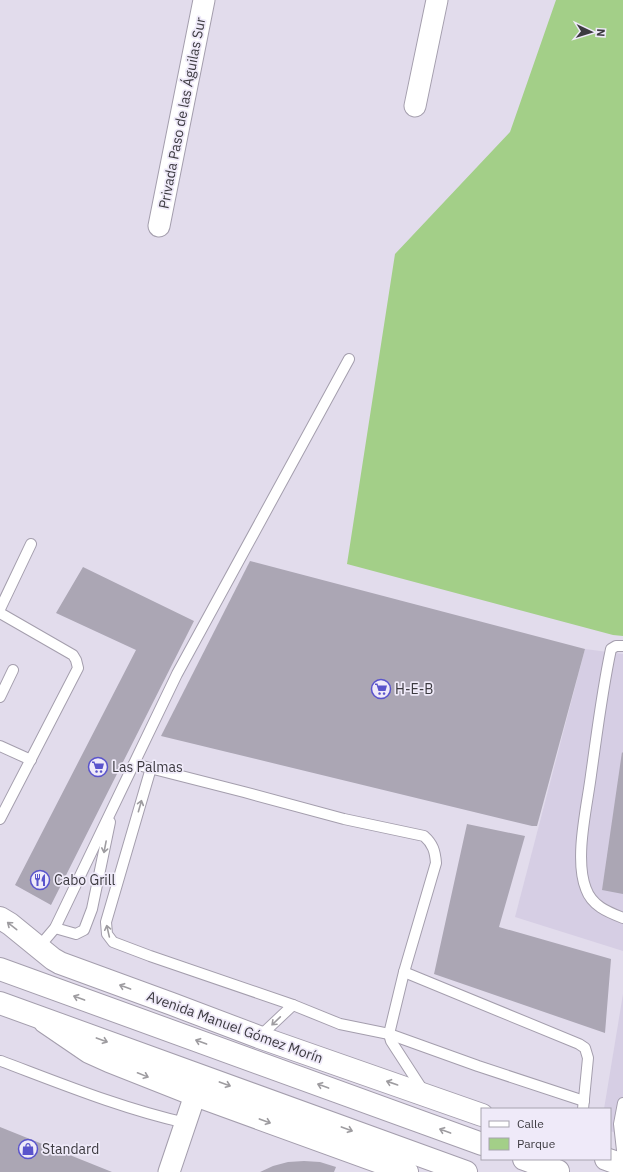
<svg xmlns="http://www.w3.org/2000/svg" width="623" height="1172" font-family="'IBM Plex Sans',sans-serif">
	<rect width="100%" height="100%" fill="#e2dcec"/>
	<!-- commercial -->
	<g fill="#d6cee4">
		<polygon points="585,649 623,654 623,951 515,917"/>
		<polygon points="623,994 623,1135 610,1131 610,1109 604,1109"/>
	</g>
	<!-- green -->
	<polygon fill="#a3cf88" points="556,0 623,0 623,636 613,635 347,564 395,254 510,132"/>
	<!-- building -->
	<g fill="#aba6b4">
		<polygon points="250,561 585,649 537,826 532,826 161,736"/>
		<polygon points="83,567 194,621 51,905 15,885 136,650 56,613"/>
		<polygon points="622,752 623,753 623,894 602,890"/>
		<polygon points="467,824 525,836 499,927 611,959 605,1033 434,974"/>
		<polygon points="0,1127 112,1172 0,1172"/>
		<polygon points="304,1161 320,1162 336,1167 334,1172 260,1172 273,1166 288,1162"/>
	</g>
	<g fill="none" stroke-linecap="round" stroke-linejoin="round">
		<defs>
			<g id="service">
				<polyline points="0,609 31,544"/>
				<polyline points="0,613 73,655 76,660 78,668 0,819"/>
				<path d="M623 646H616L611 649C602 691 597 733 591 775 587 807 574 859 586 889 592 906 608 912 623 918"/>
				<polyline points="0,697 13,670"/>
				<polyline points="0,746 31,760"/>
				<path d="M134 764 244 792 344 819 424 836C433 844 435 851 436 863L404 972 389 1034 391 1041 424 1092"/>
				<polyline points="151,768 106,922 107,934 113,942 150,956 293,1005 340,1024 389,1034 478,1066 584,1101"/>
				<polyline points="55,928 76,934 84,930 92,909 110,822"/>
				<polyline points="38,948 55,928 177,674 349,359"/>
				<polyline points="404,972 579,1044 585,1048 588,1058 583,1109"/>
				<polyline points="259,1037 293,1005"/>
				<path d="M1 1061C62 1084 123 1109 186 1123"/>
				<polyline points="623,1103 619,1124 623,1159"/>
			</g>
			<g id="minor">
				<polyline points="415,106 437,0"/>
				<polyline points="159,226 204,0"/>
				<polyline points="169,1172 195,1095"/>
			</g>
			<g id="tertiary">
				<polyline points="0,918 10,924 53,959 60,963 172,1004 259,1037 482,1115"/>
				<polyline points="45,1022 89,1052 109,1061 195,1095 407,1172"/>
				<polyline points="606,1159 623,1165"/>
			</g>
			<g id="secondary">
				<polyline points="0,969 482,1144"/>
				<polyline points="0,1003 466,1172"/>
				<polyline points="524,1159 558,1171"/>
			</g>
		</defs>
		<!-- service casing -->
		<use href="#service" stroke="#a49ead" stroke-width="12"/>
		<!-- minor casing -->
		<use href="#minor" stroke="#a49ead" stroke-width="23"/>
		<!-- tertiary casing -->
		<use href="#tertiary" stroke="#a49ead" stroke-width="24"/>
		<!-- secondary casing -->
		<use href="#secondary" stroke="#a49ead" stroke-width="24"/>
		<!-- service -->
		<use href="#service" stroke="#fff" stroke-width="10"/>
		<!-- minor -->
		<use href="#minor" stroke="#fff" stroke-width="21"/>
		<!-- tertiary -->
		<use href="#tertiary" stroke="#fff" stroke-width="22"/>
		<!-- secondary -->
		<use href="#secondary" stroke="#fff" stroke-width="22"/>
	</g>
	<!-- one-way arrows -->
	<defs><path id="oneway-shaft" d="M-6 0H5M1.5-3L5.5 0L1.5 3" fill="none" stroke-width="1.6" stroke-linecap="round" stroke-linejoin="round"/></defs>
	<g stroke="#9e9ca0">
		<use href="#oneway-shaft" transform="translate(140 806) rotate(-74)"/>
		<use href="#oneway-shaft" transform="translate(105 847) rotate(101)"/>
		<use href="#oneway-shaft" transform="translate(12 926) rotate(-142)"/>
		<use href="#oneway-shaft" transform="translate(108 931) rotate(-103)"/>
		<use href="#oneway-shaft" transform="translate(125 987) rotate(-160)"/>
		<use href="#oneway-shaft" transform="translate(79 998) rotate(-160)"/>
		<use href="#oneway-shaft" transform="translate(276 1021) rotate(136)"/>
		<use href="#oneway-shaft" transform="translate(102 1040) rotate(20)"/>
		<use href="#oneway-shaft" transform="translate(201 1042) rotate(-160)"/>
		<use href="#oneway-shaft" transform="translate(143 1075) rotate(22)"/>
		<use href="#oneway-shaft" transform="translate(392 1083) rotate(-161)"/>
		<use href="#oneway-shaft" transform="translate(225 1084) rotate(20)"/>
		<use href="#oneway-shaft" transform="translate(323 1086) rotate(-160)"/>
		<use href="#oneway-shaft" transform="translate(265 1121) rotate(20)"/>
		<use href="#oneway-shaft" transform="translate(347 1129) rotate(20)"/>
		<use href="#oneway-shaft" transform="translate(445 1131) rotate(-160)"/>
	</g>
	<!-- icons -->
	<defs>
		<symbol id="supermarket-ring" viewBox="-11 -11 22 22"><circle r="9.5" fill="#efeaf9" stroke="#5a54cc" stroke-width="1.5"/><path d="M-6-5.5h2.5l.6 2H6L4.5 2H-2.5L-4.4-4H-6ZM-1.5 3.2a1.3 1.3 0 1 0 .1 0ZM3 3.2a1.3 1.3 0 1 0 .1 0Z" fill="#5a54cc"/></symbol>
		<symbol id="restaurant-ring" viewBox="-11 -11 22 22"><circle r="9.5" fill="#efeaf9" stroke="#5a54cc" stroke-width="1.5"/><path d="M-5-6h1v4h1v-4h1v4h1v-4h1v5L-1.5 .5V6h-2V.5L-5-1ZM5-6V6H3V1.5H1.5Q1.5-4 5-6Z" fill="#5a54cc"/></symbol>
		<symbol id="shop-ring" viewBox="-11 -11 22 22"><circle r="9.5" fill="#efeaf9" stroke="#5a54cc" stroke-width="1.5"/><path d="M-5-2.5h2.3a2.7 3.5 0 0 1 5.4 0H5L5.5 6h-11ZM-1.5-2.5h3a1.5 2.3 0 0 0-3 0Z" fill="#5a54cc"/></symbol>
	</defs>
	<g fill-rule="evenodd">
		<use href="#supermarket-ring" x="370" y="678" width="22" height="22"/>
		<use href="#supermarket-ring" x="87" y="756" width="22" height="22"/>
		<use href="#restaurant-ring" x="29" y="869" width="22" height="22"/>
		<use href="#shop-ring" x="17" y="1138" width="22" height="22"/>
	</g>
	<g text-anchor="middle" stroke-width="3.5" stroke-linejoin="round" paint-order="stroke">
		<!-- street labels -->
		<g font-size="14" fill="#3c3a40" stroke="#efeaf9">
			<text transform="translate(182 113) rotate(-79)" y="5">Privada Paso de las Águilas Sur</text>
			<text transform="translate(235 1027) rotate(20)" y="5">Avenida Manuel Gómez Morín</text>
		</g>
		<!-- poi labels -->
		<g font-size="14" fill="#3c3a40" stroke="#efeaf9" text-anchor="start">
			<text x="395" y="694">H-E-B</text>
			<text x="112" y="772">Las Palmas</text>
			<text x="54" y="885">Cabo Grill</text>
			<text x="42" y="1154">Standard</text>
		</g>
	</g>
	<!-- legend -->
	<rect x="481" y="1108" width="130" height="52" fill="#efeaf9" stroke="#a7a4af"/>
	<rect x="489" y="1121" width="20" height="6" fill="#ffffff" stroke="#a7a4af"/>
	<text x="517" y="1128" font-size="12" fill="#3c3a40">Calle</text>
	<rect x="489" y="1138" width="20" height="12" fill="#a3cf88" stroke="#a7a4af"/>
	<text x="517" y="1148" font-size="12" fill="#3c3a40">Parque</text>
	<!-- north arrow -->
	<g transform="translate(591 32) rotate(94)" stroke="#efeaf9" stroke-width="3" paint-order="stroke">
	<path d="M0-3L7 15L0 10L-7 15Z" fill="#3c3a40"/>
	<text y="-6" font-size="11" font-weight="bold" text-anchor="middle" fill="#3c3a40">N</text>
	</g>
</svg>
